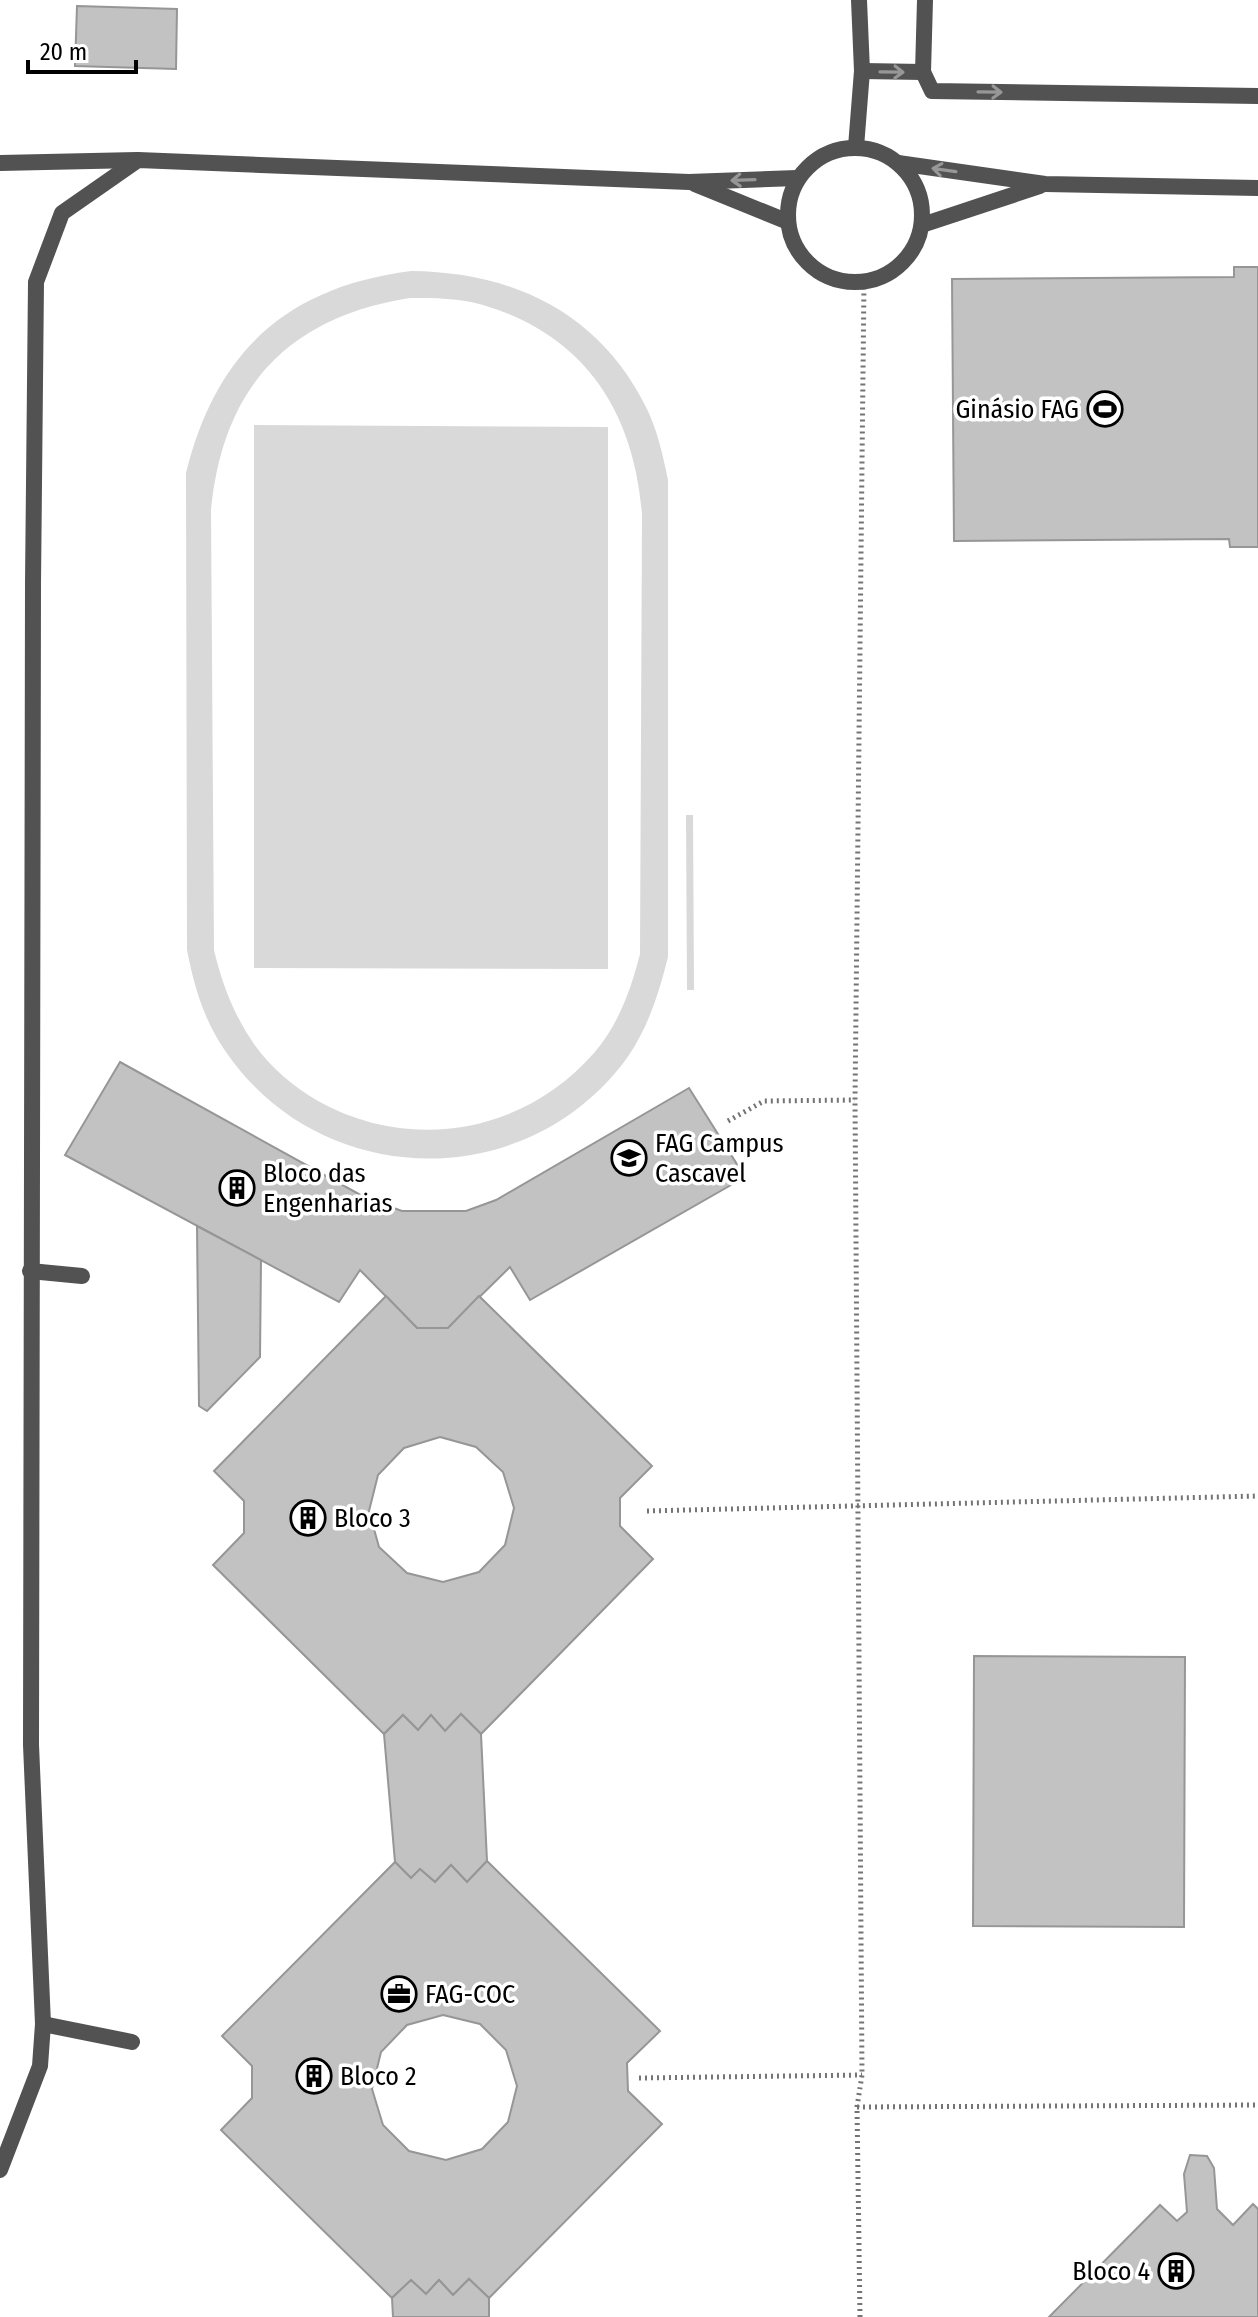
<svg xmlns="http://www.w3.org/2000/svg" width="1258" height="2317" font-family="'Fira Sans Condensed',sans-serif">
	<rect width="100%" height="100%" fill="#fff"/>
	<!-- green -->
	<g fill="#d9d9d9" fill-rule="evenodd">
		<path d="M411 271C514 272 600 313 647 409 658 432 663 456 668 480V957C659 993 648 1028 627 1058 527 1195 321 1191 226 1052 204 1021 194 986 187 950L186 473C216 352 286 287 411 271ZM410 298C434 298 460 298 483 305 585 335 634 412 642 514L640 954C631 989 619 1024 594 1053 524 1133 411 1153 318 1101 294 1087 270 1067 254 1044 234 1015 222 984 214 950L211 510C223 387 288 317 410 298Z"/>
		<polygon points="254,425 608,427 608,969 254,968"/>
		<polygon points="686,815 693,815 694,990 687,990"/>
	</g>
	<!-- building -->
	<g fill="#c2c2c2" stroke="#969696" stroke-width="2" fill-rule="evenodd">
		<polygon points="77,6 177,9 176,69 75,66"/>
		<polygon points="1234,267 1258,267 1258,547 1230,547 1229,539 954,541 952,279 1234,277"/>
		<polygon points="120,1062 366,1198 402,1211 466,1211 496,1200 689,1088 745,1177 530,1300 510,1267 448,1328 417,1328 360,1270 339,1302 65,1155"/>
		<polygon points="197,1226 261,1260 260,1357 207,1411 199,1406"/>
		<path d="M386 1296 417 1328H448L479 1296 652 1466 620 1498V1526L653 1559 481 1734 461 1714 445 1731 431 1715 418 1730 403 1715 384 1734 213 1565 244 1533V1501L214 1471ZM440 1437 476 1447 503 1472 514 1508 505 1545 479 1572 443 1582 407 1573 379 1547 369 1511 378 1475 404 1448Z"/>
		<polygon points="974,1656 1185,1657 1184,1927 973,1926"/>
		<polygon points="461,1714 481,1734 487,1861 467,1882 451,1865 435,1882 420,1869 411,1878 395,1862 384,1734 403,1715 418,1730 431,1715 445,1731"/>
		<path d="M487 1861 660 2031 627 2063 628 2091 662 2124 489 2298 469 2279 453 2295 439 2280 426 2294 411 2280 392 2298 221 2130 252 2098V2066L222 2036 395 1862 411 1878 420 1869 435 1882 451 1865 467 1882ZM443 2015 480 2024 506 2050 517 2086 508 2122 482 2149 446 2160 409 2151 383 2125 372 2089 381 2052 407 2025Z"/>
		<polygon points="1190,2155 1207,2156 1214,2168 1217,2209 1233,2225 1253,2204 1258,2209 1258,2317 1049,2317 1160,2205 1177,2221 1187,2212 1184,2174"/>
		<polygon points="469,2279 489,2298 489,2317 393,2317 392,2298 411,2280 426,2294 439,2280 453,2295"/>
	</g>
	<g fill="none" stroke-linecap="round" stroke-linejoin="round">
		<!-- path -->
		<g stroke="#747474" stroke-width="5" stroke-dasharray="2 4" stroke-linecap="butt">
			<polyline points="728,1121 764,1101 855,1100"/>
			<polyline points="647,1511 1258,1496"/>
			<polyline points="639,2078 862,2075"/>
			<polyline points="857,2107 1258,2105"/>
			<polyline points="860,2317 857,2107 862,2075 855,1100 864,282"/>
		</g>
		<!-- lane -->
		<g stroke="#525252" stroke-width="16">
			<polyline points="925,0 923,72 932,91 1258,96"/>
			<polyline points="862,71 923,72"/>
			<polyline points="856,147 862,71 859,0"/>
			<circle cx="855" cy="215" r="67"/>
			<polyline points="0,163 137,160"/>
			<polyline points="898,163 1045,184 1258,188"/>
			<polyline points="695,184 786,221"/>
			<polyline points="922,225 1040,186"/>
			<polyline points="30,1271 82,1276"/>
			<polyline points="43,2024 132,2042"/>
			<polyline points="0,2170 40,2066 43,2024 31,1745 33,584 36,282 62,213 138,160 689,182 797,178"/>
		</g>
	</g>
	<!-- one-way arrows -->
	<defs><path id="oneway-shaft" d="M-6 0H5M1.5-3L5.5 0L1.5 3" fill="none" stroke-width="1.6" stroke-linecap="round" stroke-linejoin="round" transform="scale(2)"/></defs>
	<g stroke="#979797">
		<use href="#oneway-shaft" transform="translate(892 72) rotate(1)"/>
		<use href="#oneway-shaft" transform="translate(990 92) rotate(1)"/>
		<use href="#oneway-shaft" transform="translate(944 170) rotate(-172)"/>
		<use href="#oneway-shaft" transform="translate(743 180) rotate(178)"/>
	</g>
	<!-- icons -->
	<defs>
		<symbol id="stadium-ring" viewBox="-11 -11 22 22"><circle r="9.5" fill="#fff" stroke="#000" stroke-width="1.5"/><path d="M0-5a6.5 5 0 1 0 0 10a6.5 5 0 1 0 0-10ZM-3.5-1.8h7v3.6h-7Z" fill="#000"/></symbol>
		<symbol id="university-ring" viewBox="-11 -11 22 22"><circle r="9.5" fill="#fff" stroke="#000" stroke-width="1.5"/><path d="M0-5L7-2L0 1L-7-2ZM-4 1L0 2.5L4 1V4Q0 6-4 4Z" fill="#000"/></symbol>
		<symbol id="building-ring" viewBox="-11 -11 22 22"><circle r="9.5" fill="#fff" stroke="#000" stroke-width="1.5"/><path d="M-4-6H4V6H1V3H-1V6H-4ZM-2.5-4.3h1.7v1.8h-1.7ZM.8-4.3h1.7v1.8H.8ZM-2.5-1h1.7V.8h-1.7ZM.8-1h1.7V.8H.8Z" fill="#000"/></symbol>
		<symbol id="office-ring" viewBox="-11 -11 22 22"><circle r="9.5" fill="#fff" stroke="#000" stroke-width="1.5"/><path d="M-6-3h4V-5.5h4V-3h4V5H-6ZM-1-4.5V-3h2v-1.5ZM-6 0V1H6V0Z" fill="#000"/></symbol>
	</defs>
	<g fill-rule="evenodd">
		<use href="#stadium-ring" x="1085" y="389" width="40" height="40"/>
		<use href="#university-ring" x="609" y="1138" width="40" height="40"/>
		<use href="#building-ring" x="217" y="1168" width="40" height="40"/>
		<use href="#building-ring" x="288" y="1498" width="40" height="40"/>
		<use href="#office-ring" x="379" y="1974" width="40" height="40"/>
		<use href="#building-ring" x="294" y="2056" width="40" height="40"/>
		<use href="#building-ring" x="1156" y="2251" width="40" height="40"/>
	</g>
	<g text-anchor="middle" stroke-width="7" stroke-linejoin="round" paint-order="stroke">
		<!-- poi labels -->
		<g font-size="26" fill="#000" stroke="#fff" text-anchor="start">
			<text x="1079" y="418" text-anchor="end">Ginásio FAG</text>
			<text x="655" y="1152">FAG Campus<tspan x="655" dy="30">Cascavel</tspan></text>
			<text x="263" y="1182">Bloco das<tspan x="263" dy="30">Engenharias</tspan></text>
			<text x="334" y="1527">Bloco 3</text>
			<text x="425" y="2003">FAG-COC</text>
			<text x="340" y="2085">Bloco 2</text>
			<text x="1150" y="2280" text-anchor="end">Bloco 4</text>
		</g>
	</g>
	<!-- scale -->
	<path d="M28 60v12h108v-12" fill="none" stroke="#000000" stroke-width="4"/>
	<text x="40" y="60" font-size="24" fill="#000000" stroke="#ffffff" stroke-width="6" paint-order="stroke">20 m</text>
</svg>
